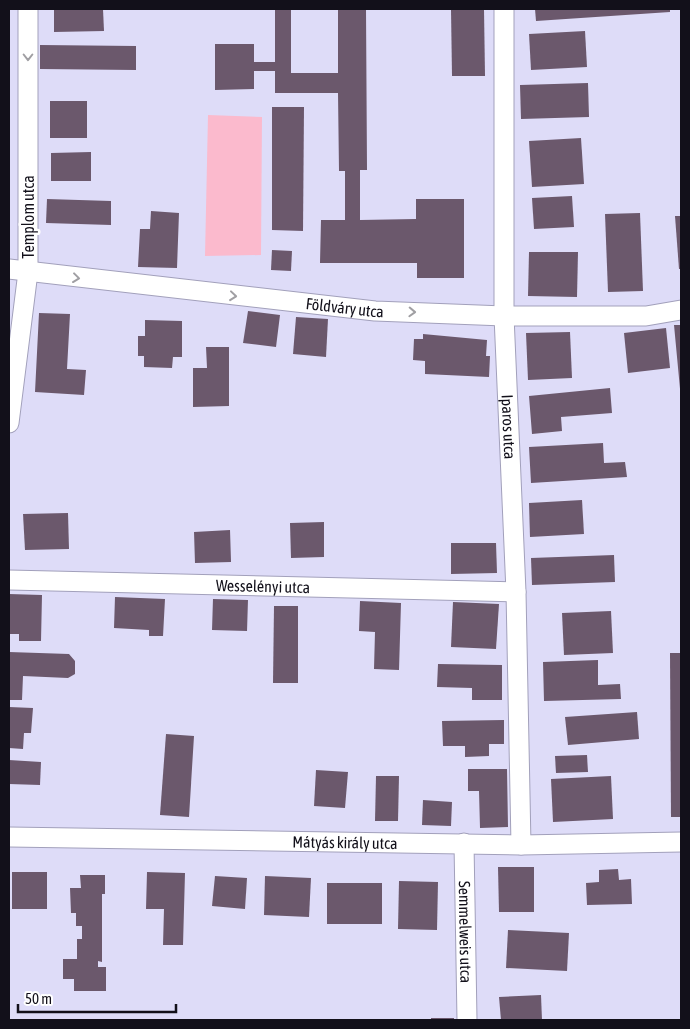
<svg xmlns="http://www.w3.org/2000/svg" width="690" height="1029" font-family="'Asap Condensed',sans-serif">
	<rect width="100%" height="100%" fill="#dedcf8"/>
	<!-- green -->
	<polygon fill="#fbbacd" points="208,115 262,117 261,255 205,256"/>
	<!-- building -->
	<g fill="#6b586c">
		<polygon points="54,9 103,9 104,31 54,32"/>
		<polygon points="275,9 291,9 291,73 338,73 338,9 366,9 367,170 360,170 360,220 416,219 416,199 464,199 464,278 417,278 417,263 320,263 321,220 345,220 345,171 339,171 338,93 275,93 275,71 254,71 254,89 215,90 215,44 254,44 254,62 275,62"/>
		<polygon points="451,9 484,9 485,76 452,76"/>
		<polygon points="535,9 670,9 670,12 536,21"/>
		<polygon points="585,31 587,67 531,70 529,34"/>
		<polygon points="40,45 136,46 136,70 40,69"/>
		<polygon points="588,83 589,117 521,119 520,85"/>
		<rect x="50" y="101" width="37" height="37"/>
		<polygon points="272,107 304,107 303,231 272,230"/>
		<polygon points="581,138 584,184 532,187 529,141"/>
		<polygon points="91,152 91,181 51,181 51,153"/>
		<polygon points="572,196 574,227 534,229 532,198"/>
		<polygon points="47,199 111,201 111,225 46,223"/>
		<polygon points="151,211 179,213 177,268 138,267 140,229 150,229"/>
		<polygon points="640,213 643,291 608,292 605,214"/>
		<polygon points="675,216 681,216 681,269 679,269"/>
		<polygon points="272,250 292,251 291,271 271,270"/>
		<polygon points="529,252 578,252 577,297 528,296"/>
		<polygon points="248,311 280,315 276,347 243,343"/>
		<polygon points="39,313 70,314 67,369 86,370 84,395 35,392"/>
		<polygon points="296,317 328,319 326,357 293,354"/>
		<polygon points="145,320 182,321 182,357 173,357 172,368 144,367 144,356 138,356 138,336 145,336"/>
		<polygon points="674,325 681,325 681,389 680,389"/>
		<polygon points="666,328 670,368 628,373 624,333"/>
		<polygon points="570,332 572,378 528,380 526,333"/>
		<polygon points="423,334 487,340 486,356 490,356 489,377 425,374 425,361 413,360 414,339 423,339"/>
		<polygon points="206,347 229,347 229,406 193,407 193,368 207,368"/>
		<polygon points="610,388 612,413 561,417 562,431 532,434 529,396"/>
		<polygon points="603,443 604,463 625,462 627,477 531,483 529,447"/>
		<polygon points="582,500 584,534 530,537 529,503"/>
		<polygon points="68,513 69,549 25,550 23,514"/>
		<polygon points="324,522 324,557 291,558 290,523"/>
		<polygon points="230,530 231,562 195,563 194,532"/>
		<polygon points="451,543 496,543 497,573 451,574"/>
		<polygon points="614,555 615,582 532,585 531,558"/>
		<polygon points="9,594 42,595 41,641 19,641 19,634 9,634"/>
		<polygon points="115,597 165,599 163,636 149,636 149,630 114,628"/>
		<polygon points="213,599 248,600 247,631 212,630"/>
		<polygon points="360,601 401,603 399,670 374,669 375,632 359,631"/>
		<polygon points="453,602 499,604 496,649 451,647"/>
		<polygon points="274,606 298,606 298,683 273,683"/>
		<polygon points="611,611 613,653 564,655 562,613"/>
		<polygon points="9,652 69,654 75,661 75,674 68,678 23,676 22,700 9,700"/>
		<polygon points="670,653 681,653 681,817 671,817"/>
		<polygon points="598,660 598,685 620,684 621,699 544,701 543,662"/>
		<polygon points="438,664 502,665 502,700 472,700 472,688 437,687"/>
		<polygon points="9,707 33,708 31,733 24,733 23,749 9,748"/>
		<polygon points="637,712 639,739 568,745 565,717"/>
		<polygon points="504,720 504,744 489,744 489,756 465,757 465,746 443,746 442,721"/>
		<polygon points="166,734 194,736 189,817 160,815"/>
		<polygon points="587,755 588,772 556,773 555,756"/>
		<polygon points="9,760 41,762 40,785 9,784"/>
		<polygon points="468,769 507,769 508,827 480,828 479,791 468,791"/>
		<polygon points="316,770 348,772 345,808 314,806"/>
		<polygon points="376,776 399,776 398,821 375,821"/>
		<polygon points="611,776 613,819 553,822 551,779"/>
		<polygon points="423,800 452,802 451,826 422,825"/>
		<polygon points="498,867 534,867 534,912 499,912"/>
		<polygon points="618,869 619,880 631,879 632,904 587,905 586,883 599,882 599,870"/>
		<rect x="12" y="872" width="35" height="37"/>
		<polygon points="147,872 185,873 183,945 163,945 164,909 146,909"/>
		<polygon points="80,875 105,875 105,894 102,894 102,962 98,961 98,967 106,967 106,991 74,991 74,979 63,979 63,959 77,959 77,939 82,939 82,926 76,926 76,913 71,913 70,888 81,888"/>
		<polygon points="215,876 247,878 245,909 212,906"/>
		<polygon points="265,876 311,878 309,917 264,915"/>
		<polygon points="399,881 438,882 437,930 398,929"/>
		<rect x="327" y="883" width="55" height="41"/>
		<polygon points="508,930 569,933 567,971 506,968"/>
		<polygon points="541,995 542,1020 501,1020 499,997"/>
		<rect x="431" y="1018" width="23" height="2"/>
	</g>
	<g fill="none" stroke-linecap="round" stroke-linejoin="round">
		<defs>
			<g id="street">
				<path id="s1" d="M504 9V316L516 592 521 845"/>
				<path id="s2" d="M9 269 375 311 504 316H646L681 310"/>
				<polyline points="9,423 28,272 28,9"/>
				<path id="s3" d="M9 580 516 592"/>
				<path id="s4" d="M9 837 521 845 681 842"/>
				<path id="s5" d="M464 843 467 1020"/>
			</g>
		</defs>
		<!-- street casing -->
		<use href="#street" stroke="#a2a0bb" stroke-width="21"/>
		<!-- street -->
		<use href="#street" stroke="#fff" stroke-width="19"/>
	</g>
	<!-- one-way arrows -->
	<defs><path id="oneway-chevron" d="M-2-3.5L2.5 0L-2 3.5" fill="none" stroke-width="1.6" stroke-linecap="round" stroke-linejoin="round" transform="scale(1.25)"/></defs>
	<g stroke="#a09fa3">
		<use href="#oneway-chevron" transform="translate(28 57) rotate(90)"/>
		<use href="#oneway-chevron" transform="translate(76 278) rotate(7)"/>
		<use href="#oneway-chevron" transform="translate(233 296) rotate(6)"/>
		<use href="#oneway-chevron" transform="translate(412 312) rotate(2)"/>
	</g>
	<g text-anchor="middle" stroke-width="5" stroke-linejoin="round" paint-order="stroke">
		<!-- street labels -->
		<g font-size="16" fill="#12101a" stroke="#fff">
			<text transform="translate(28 217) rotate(-90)" y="6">Templom utca</text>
			<text dy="6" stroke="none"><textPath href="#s2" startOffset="338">Földváry utca</textPath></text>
			<text dy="6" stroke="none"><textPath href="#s1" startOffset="418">Iparos utca</textPath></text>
			<text dy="6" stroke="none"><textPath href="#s3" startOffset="254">Wesselényi utca</textPath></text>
			<text dy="6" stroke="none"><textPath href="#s4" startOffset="336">Mátyás király utca</textPath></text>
			<text dy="6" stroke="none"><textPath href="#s5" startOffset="89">Semmelweis utca</textPath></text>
		</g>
	</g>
	<!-- border -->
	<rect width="690" height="1029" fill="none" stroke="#12101a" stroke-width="20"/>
	<!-- scale -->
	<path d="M18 1004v8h158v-8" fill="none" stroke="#12101a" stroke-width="2.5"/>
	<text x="25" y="1004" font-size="15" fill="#12101a" stroke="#ffffff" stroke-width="4" paint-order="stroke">50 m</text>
</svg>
